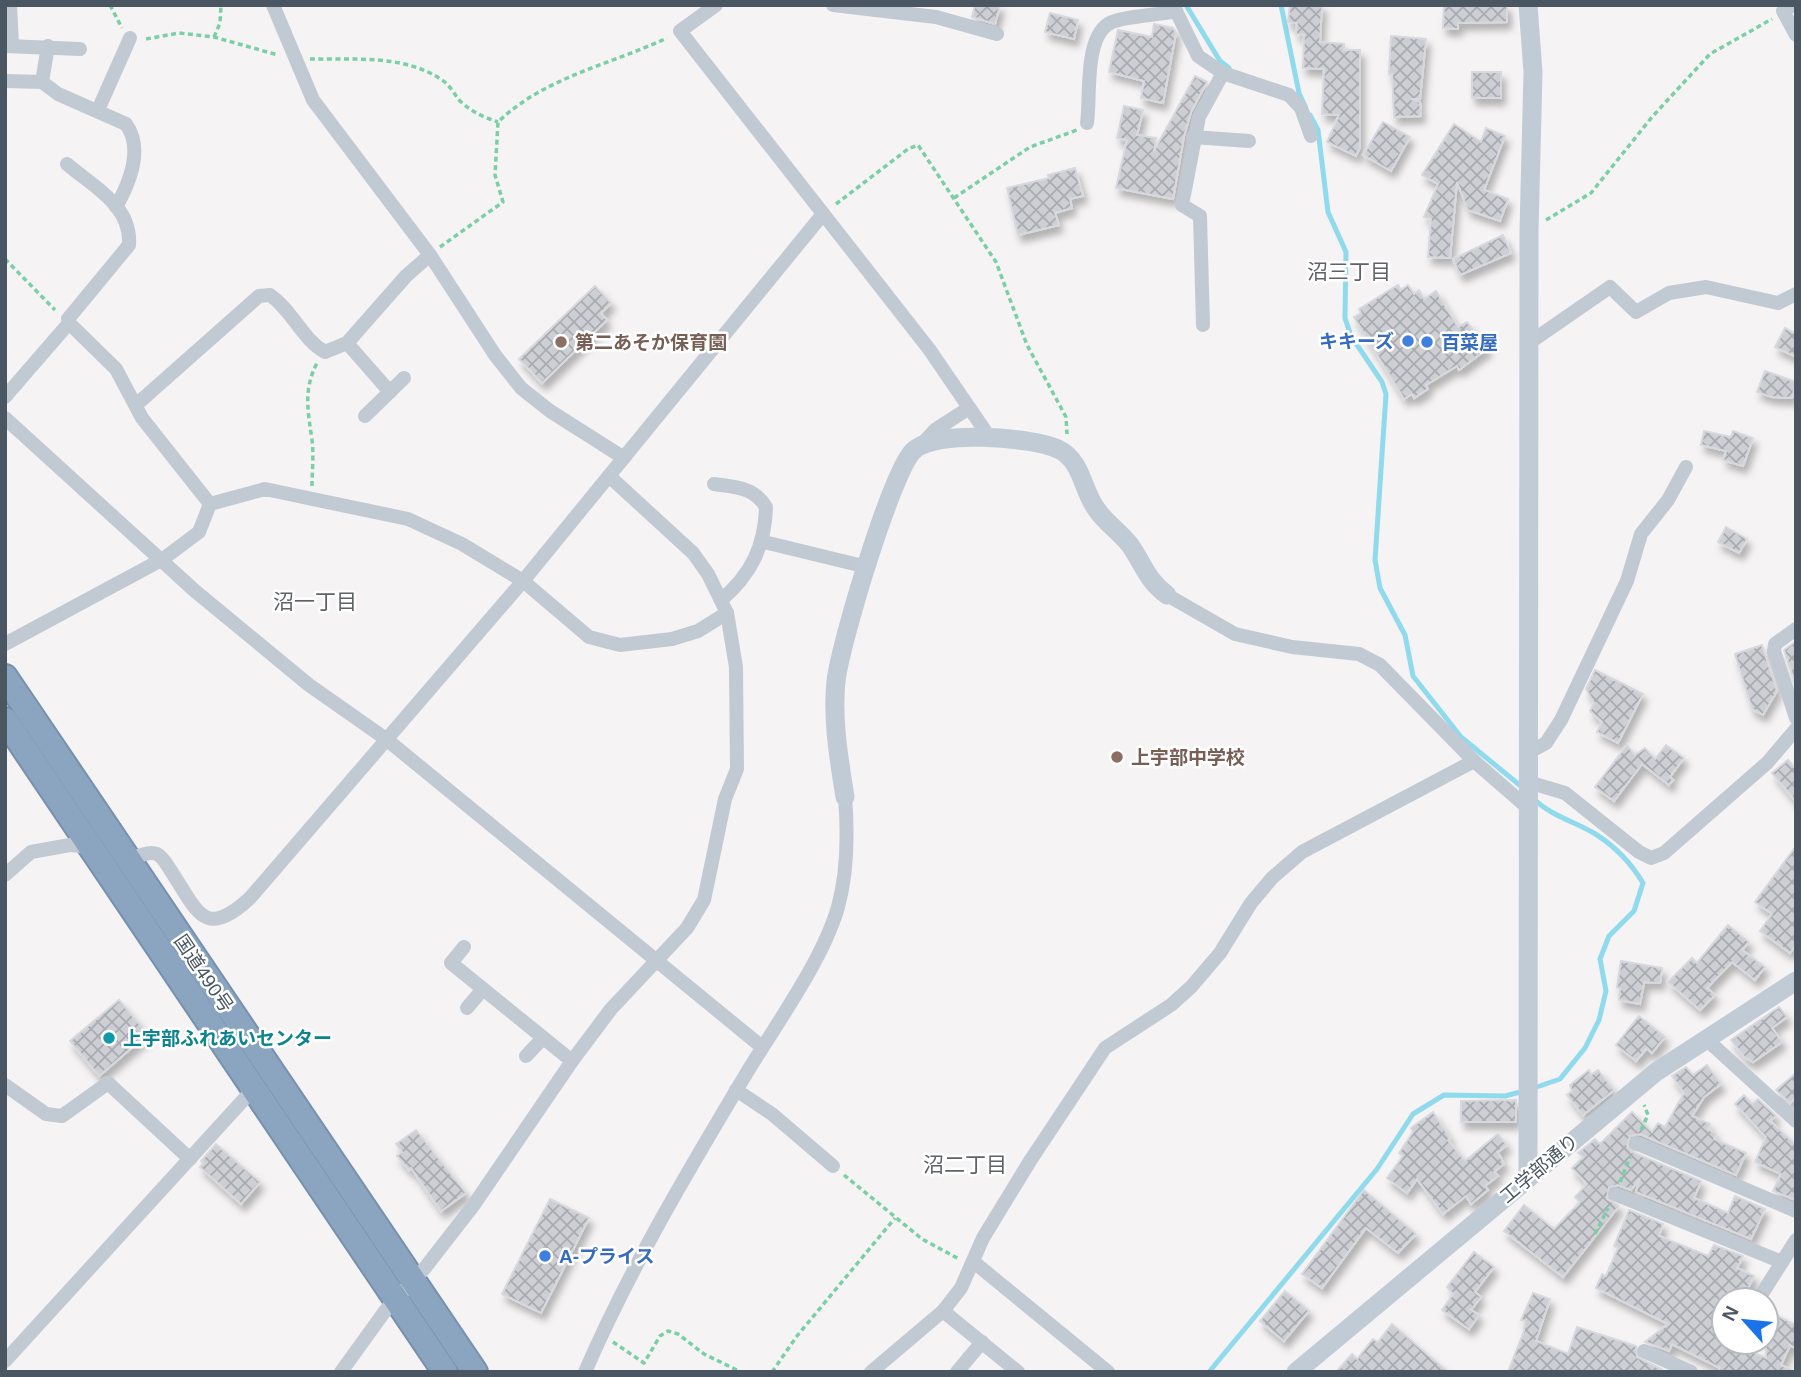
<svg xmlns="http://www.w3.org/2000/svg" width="1801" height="1377" font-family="Helvetica,'Noto Sans JP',sans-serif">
	<defs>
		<pattern id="building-cross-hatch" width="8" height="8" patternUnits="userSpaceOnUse" patternTransform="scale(1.75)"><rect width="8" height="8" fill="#cdcfd5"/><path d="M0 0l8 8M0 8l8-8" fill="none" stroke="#a8abb0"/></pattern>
		<filter id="shadow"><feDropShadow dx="4" dy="7" stdDeviation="3.5" flood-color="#0004"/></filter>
	</defs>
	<rect width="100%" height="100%" fill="#f5f3f3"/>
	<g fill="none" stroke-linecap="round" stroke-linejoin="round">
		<!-- stream -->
		<g stroke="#90daee" stroke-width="5">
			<polyline points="1186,5 1220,61 1229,68"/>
			<polyline points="1281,5 1299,93 1304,104"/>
			<polyline points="1310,115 1318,130 1328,212 1346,252 1345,318 1351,336 1382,382 1386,394 1375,560 1380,588 1405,635 1413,676 1461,737 1522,787"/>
			<path d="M1534 799C1551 816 1576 822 1597 835 1617 848 1631 863 1643 883L1634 911 1609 936 1600 959 1606 991 1599 1020 1585 1048 1560 1079 1534 1088"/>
			<polyline points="1209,1372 1377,1169 1413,1114 1444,1095 1505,1096 1524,1091"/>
		</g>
	</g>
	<!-- building -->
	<g fill="url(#building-cross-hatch)" stroke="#d7d9de" stroke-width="2" filter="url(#shadow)">
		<polygon points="975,5 1000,5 995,24 972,17"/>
		<polygon points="1290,5 1322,5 1320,42 1344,44 1344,50 1360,50 1360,147 1356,156 1327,142 1339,115 1322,114 1324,69 1303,68 1304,35 1296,34 1297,23 1288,22"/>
		<polygon points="1444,5 1507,5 1507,22 1458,23 1458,29 1443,28"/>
		<polygon points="1050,13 1078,20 1074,39 1045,32"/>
		<polygon points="1154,24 1173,28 1176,33 1163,103 1141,98 1144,81 1109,72 1118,30 1152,37"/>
		<polygon points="1391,36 1426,39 1420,99 1411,99 1420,102 1421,116 1394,117 1392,74 1389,74"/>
		<rect x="1472" y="72" width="29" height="26"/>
		<polygon points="1195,76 1207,82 1191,112 1184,136 1173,199 1116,188 1127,140 1117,138 1124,106 1143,110 1137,135 1156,138 1154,151"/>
		<polygon points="1383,122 1410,137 1391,171 1363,155"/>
		<polygon points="1454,124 1481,142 1486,128 1505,136 1484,190 1508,199 1500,221 1468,210 1457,182 1450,258 1428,257 1431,219 1424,217 1438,184 1422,175"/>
		<polygon points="1075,168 1083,196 1070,199 1072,208 1055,213 1059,225 1018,235 1007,188 1049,178 1048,175"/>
		<polygon points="1503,235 1511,253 1460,275 1453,259"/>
		<polygon points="1398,285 1401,290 1408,285 1414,294 1419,290 1424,299 1436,291 1458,327 1467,322 1488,348 1459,370 1457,366 1426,385 1428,389 1414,398 1412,394 1404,399 1354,317 1361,313 1359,309"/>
		<polygon points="595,286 611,303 601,313 607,320 542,383 519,359"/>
		<polygon points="1785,328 1796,334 1796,357 1775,347"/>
		<polygon points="1765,371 1796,382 1792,398 1772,397 1757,392"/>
		<polygon points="1704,431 1731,437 1733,431 1753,438 1743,466 1723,460 1726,451 1701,445"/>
		<polygon points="1726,527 1747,539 1739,553 1718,542"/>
		<polygon points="1796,641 1796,686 1784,650"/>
		<polygon points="1762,645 1777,691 1763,715 1752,709 1735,654"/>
		<polygon points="1595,670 1643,694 1618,743 1597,732 1602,722 1590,711 1594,703 1586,689"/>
		<polygon points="1627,745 1635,755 1645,748 1655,759 1666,745 1684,758 1670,777 1673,780 1669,785 1642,764 1614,801 1595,787"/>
		<polygon points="1788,760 1796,769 1796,802 1772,773"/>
		<polygon points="1796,846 1796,945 1790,953 1760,931 1772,914 1755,902"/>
		<polygon points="1728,925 1749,942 1742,950 1765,967 1755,980 1732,962 1707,988 1715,995 1700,1010 1668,982 1692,958 1697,963"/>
		<polygon points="1621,961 1662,968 1660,983 1644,982 1640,1004 1619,1000 1620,989 1617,987"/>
		<polygon points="119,1000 148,1034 99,1076 70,1041"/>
		<polygon points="1779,1007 1787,1017 1772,1028 1782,1042 1753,1062 1745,1058 1731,1040"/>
		<polygon points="1639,1016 1665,1037 1652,1053 1647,1048 1636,1061 1616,1045"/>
		<polygon points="1707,1065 1721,1084 1704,1097 1692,1116 1710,1124 1708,1129 1716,1134 1714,1139 1746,1153 1736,1175 1640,1134 1630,1136 1627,1145 1632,1152 1701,1181 1694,1198 1728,1213 1735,1196 1765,1209 1751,1239 1636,1192 1640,1178 1631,1190 1618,1185 1609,1187 1607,1199 1619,1206 1563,1277 1504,1231 1524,1205 1554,1229 1580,1202 1575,1197 1587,1184 1572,1168 1583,1157 1578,1153 1595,1139 1600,1144 1632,1112 1652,1132 1658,1123 1665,1127 1684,1093 1672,1076 1686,1067 1693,1075"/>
		<polygon points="1589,1070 1591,1075 1598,1070 1614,1090 1583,1115 1567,1095 1572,1091 1570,1085"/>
		<polygon points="1796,1073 1796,1097 1790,1103 1776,1090"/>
		<polygon points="1744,1095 1752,1104 1758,1099 1776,1116 1770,1121 1796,1145 1796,1200 1773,1191 1781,1174 1755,1162 1766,1137 1735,1104"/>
		<polygon points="1516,1100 1516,1122 1461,1122 1461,1101"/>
		<polygon points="1433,1112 1450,1138 1448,1140 1465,1161 1498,1134 1507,1145 1498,1152 1504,1164 1494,1172 1498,1176 1485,1186 1488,1190 1471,1204 1466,1196 1443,1214 1417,1179 1407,1193 1387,1178 1403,1156 1399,1153 1413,1132 1411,1128"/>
		<polygon points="416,1130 466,1193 441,1211 411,1168 409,1170 397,1156 402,1152 396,1144"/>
		<polygon points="216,1144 260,1182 241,1204 200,1167 203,1163 201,1161"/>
		<polygon points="1364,1190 1416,1234 1398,1253 1366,1228 1322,1288 1302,1274"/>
		<polygon points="550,1199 589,1218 541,1313 502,1294"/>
		<polygon points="1629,1210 1663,1224 1659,1236 1708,1256 1714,1245 1743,1256 1737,1268 1754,1276 1742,1300 1724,1300 1724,1342 1731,1342 1766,1358 1766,1310 1796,1325 1796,1349 1790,1345 1781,1365 1795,1372 1718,1372 1720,1368 1672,1344 1669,1351 1645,1342 1668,1324 1596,1288 1602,1274 1606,1276 1618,1248 1614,1246"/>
		<polygon points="1474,1252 1494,1267 1475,1292 1481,1297 1471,1310 1479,1315 1469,1329 1442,1310 1453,1294 1447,1287"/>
		<polygon points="1285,1291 1309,1311 1284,1341 1260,1321"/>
		<polygon points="1533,1293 1550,1299 1536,1341 1568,1354 1577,1327 1636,1346 1637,1357 1661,1369 1659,1372 1508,1372 1524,1331 1525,1321 1521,1320"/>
		<polygon points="1392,1324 1448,1372 1336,1372 1352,1354 1357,1359 1373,1339 1378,1342"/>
	</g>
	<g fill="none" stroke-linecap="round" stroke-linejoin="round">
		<defs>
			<g id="highway">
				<polyline points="5,677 475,1372"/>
				<polyline points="5,720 445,1372"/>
			</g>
		</defs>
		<!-- highway casing -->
		<use href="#highway" stroke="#7690ad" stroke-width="28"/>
		<!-- path -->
		<g stroke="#7ad0a6" stroke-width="3.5" stroke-dasharray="5 3.5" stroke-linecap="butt">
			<polyline points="110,5 122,28"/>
			<polyline points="214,37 220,23 221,5"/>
			<polyline points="146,39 179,33 214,37 278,55"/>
			<path d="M310 59C354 60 404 54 442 80 450 85 454 94 460 101 472 112 483 117 498 122"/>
			<polyline points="954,198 1030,147 1077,130"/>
			<polyline points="836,204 908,149 918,145 996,262 1027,345 1066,417 1067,434"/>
			<polyline points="1546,220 1591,193 1652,117 1710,54 1772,19"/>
			<path d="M440 247 503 202 495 175 498 122C545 77 609 65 667 38"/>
			<polyline points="5,259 55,310"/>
			<path d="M312 486C312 471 314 455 312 440 308 411 303 390 317 363"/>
			<polyline points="1641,1130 1648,1115 1644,1105"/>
			<polyline points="844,1175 922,1239 959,1259"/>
			<polyline points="1620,1182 1630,1157"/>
			<polyline points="1595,1234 1608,1208"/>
			<polyline points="613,1342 644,1363 660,1336 668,1331 678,1334 704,1354 741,1372"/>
			<polyline points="772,1372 797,1336 895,1218"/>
		</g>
		<!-- street -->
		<g stroke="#c1cad2" stroke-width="14">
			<polyline points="10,5 12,45"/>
			<polyline points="273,5 313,100 430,255 495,355 521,388 550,411 624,458"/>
			<polyline points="716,5 680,31 929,349 990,438"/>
			<polyline points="833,5 936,17 997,34"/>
			<polyline points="1793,5 1783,11 1796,35"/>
			<polyline points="1176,11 1198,56 1223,73 1289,95 1301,108 1311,136"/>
			<polyline points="5,46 80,49"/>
			<path d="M5 81 42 82 58 94 126 124C144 149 129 184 116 207"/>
			<polyline points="42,82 48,46"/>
			<polyline points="98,110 130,38"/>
			<path d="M1087 123C1091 98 1083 34 1112 22 1125 16 1160 15 1176 11L1174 5"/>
			<polyline points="1193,137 1249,141"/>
			<polyline points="69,323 116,369 142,418 210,504"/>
			<polyline points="1203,325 1200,216 1182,205 1199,117 1223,73"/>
			<polyline points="347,343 390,392"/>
			<polyline points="1529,343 1610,287 1636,312 1669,293 1706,287 1778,303 1796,294"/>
			<path d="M5 397 69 323 68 319 129 245C132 205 92 186 67 164"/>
			<path d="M137 404 259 296 270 295C292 310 302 339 325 352L347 343 406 276 430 255"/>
			<polyline points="365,416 404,378"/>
			<polyline points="5,418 195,591 309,685 386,739 762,1047"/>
			<polyline points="922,444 935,430 969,408"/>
			<path d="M714 484C735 487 754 487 766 507 765 546 751 575 721 600"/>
			<polyline points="210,504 265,489 408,519 462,544 523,581 589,637 620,645 672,639 698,631 727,613"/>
			<polyline points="764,542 867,567"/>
			<polyline points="1167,595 1235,634 1292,647 1359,654 1380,665 1474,761 1528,808"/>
			<polyline points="1796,629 1775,644 1774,651 1796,718"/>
			<polyline points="5,644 163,559 199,532 210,504"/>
			<polyline points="1528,753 1546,743 1561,720 1627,581 1641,534 1668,500 1686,467"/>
			<polyline points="1528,782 1565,793 1639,852 1651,858 1664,853 1767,763 1796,729"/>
			<path d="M125 859C135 859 147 850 157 854 163 857 167 865 171 871 198 912 204 940 250 898L523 581 823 214"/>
			<polyline points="5,875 31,852 70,845 93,847"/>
			<polyline points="464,947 451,963 572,1061"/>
			<polyline points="467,1008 483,989"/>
			<polyline points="1705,1038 1796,1121"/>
			<polyline points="526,1056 543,1038"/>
			<polyline points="5,1085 46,1114 62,1116 108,1083 190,1159"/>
			<polyline points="736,1090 772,1114 833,1166"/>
			<polyline points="1636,1143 1796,1211"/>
			<polyline points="1615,1194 1782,1262"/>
			<polyline points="975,1263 1108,1372"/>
			<polyline points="1758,1300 1796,1240"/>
			<polyline points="943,1311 1018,1372"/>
			<polyline points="1644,1351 1691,1372"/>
			<polyline points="5,1361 257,1085"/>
			<polyline points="341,1372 385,1311 424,1269 473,1206 572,1061 611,1009 687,928 704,900 725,799 737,769 736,667 727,613 708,574 693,553 609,476"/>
			<path d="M585 1372C630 1268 688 1171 746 1074 775 1026 823 960 838 907 848 871 848 834 845 797"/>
			<polyline points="871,1372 943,1311 961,1288 983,1238 1030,1161 1105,1048 1171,1005 1191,987 1220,953 1251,903 1272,878 1302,852 1474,761"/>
			<polyline points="957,1372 982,1342"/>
		</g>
		<!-- secondary -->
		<g stroke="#c1cbd6" stroke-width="19">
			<polyline points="1528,5 1533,72 1529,231 1528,1176"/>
			<path d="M845 797C839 759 832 720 836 681 840 645 891 474 913 451 935 429 1031 437 1058 449 1083 461 1082 491 1097 510 1106 523 1120 532 1130 545 1144 565 1146 579 1167 595"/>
			<polyline points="1296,1372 1656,1072 1796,981"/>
		</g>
		<!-- highway -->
		<use href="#highway" stroke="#8ba5c1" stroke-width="24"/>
	</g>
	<!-- markers -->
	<g fill="#3f7fe0" stroke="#fff" stroke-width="2.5">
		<circle cx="1408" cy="341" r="7"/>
		<circle cx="1427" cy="342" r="7"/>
		<circle cx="545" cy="1256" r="7"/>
	</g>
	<g fill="#8d6e63" stroke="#fff" stroke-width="2.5">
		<circle cx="561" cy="342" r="7"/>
		<circle cx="1117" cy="757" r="7"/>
	</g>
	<circle fill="#0f9aa8" stroke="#fff" stroke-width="2.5" cx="109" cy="1038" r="7"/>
	<g text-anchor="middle" stroke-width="5" stroke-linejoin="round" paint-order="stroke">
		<!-- shop labels -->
		<g font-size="19" font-weight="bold" fill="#366cbe" stroke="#fff" text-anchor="start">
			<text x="1394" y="348" text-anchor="end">キキーズ</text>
			<text x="1441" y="349">百菜屋</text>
			<text x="559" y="1263">A-プライス</text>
		</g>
		<!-- education labels -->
		<g font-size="19" font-weight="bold" fill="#785e54" stroke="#fff" text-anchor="start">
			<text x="575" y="349">第二あそか保育園</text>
			<text x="1131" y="764">上宇部中学校</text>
		</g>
		<!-- street labels -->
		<g font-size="19" fill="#4a5661" stroke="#fff">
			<text transform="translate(204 973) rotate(56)" y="7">国道490号</text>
			<text transform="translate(1539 1168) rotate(-40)" y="7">工学部通り</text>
		</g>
		<!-- culture labels -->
		<g font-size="19" font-weight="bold" fill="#0d838f" stroke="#fff" text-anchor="start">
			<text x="123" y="1045">上宇部ふれあいセンター</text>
		</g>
		<!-- neighbourhood labels -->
		<g font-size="21" fill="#5f6368" stroke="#fff">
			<text x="1349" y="279">沼三丁目</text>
			<text x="315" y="609">沼一丁目</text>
			<text x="965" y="1172">沼二丁目</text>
		</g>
	</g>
	<!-- border -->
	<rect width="1801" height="1377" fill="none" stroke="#4a5661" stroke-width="14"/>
	<!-- north arrow -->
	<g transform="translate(1745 1321) rotate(297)"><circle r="33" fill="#ffffff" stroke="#b7bbc0" stroke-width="2"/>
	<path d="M0-5L12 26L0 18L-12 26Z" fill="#1a73e8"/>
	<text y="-10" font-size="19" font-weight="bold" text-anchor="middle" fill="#4a5661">N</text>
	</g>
</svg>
